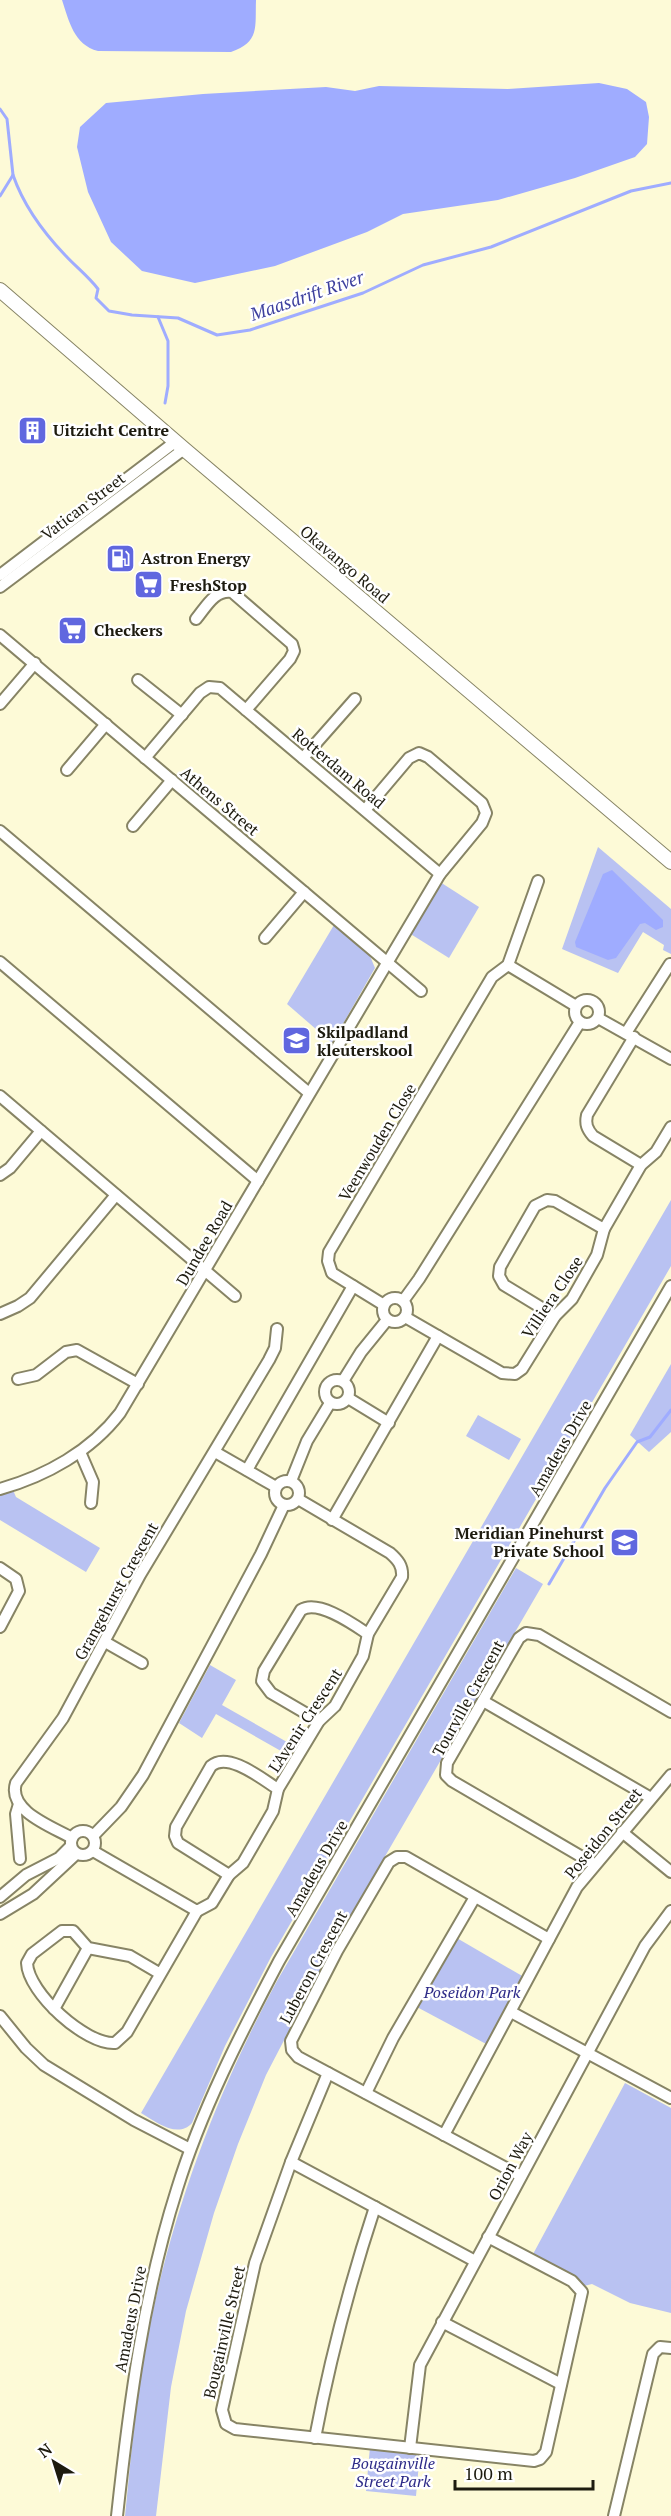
<svg xmlns="http://www.w3.org/2000/svg" width="671" height="2516" font-family="'PT Serif',serif">
	<rect width="100%" height="100%" fill="#fdfad7"/>
	<!-- green -->
	<g fill="#b9c2f2">
		<polygon points="598,847 671,909 671,954 663,950 664,945 643,932 618,973 562,949"/>
		<polygon points="440,882 479,907 449,958 409,933"/>
		<polygon points="334,925 370,956 375,968 332,1043 287,1004"/>
		<path d="M671 1200V1266L271 1957 225 2046 192 2123C178 2139 156 2122 141 2113Z"/>
		<polygon points="671,1364 671,1432 649,1452 630,1435"/>
		<polygon points="478,1415 521,1439 509,1460 466,1436"/>
		<polygon points="13,1490 16,1497 100,1548 86,1572 0,1520 0,1494"/>
		<path d="M516 1568 543 1584 333 1946 266 2075 238 2144 214 2213 186 2311 171 2387 156 2516H125C131 2456 136 2395 148 2335 172 2211 217 2092 277 1981Z"/>
		<polygon points="210,1665 236,1680 222,1705 294,1746 288,1755 216,1714 202,1738 179,1723"/>
		<polygon points="455,1937 524,1977 488,2045 415,2006"/>
		<polygon points="625,2083 671,2108 671,2313 630,2303 592,2284 584,2286 577,2279 532,2256"/>
		<polygon points="370,2447 420,2452 416,2496 366,2491"/>
	</g>
	<!-- water -->
	<g fill="#9facff">
		<path d="M62 0H256C255 27 260 42 231 52L98 51C74 45 69 21 62 0Z"/>
		<polygon points="599,83 627,89 646,102 649,117 647,144 635,157 575,178 498,200 403,214 367,232 275,266 195,283 142,271 111,242 88,192 77,147 80,127 106,103 203,94 326,87 355,91 379,86 508,89"/>
		<polygon points="612,870 663,920 663,927 656,930 645,923 640,924 616,958 608,960 576,947 575,942 603,874"/>
	</g>
	<g fill="none" stroke-linecap="round" stroke-linejoin="round">
		<!-- stream -->
		<g stroke="#9facff" stroke-width="3">
			<polyline points="0,109 7,119 13,175 0,196"/>
			<path d="M13 175C23 204 44 233 65 255 76 267 88 276 98 289L96 298 109 311 132 315 178 318 217 335 250 330 363 293 423 265 491 247 631 191 671 183"/>
			<polyline points="158,317 168,341 168,386 165,403"/>
			<polyline points="549,1584 605,1488 637,1442 650,1437 671,1410"/>
		</g>
		<defs>
			<g id="minor">
				<polyline points="0,575 175,442"/>
				<polyline points="0,587 184,449"/>
				<path d="M196 619C206 607 215 589 232 592L292 644 294 651 290 659 246 710"/>
				<polyline points="0,635 421,991"/>
				<polyline points="138,680 182,715"/>
				<polyline points="0,704 35,663"/>
				<polyline points="145,758 200,693 209,687 220,688 440,874"/>
				<polyline points="303,758 355,699"/>
				<polyline points="67,770 106,724"/>
				<polyline points="133,826 172,780"/>
				<polyline points="0,831 309,1093"/>
				<polyline points="265,938 304,892"/>
				<polyline points="0,962 258,1181"/>
				<polyline points="508,965 576,1006"/>
				<circle cx="587" cy="1012" r="12"/>
				<polyline points="598,1018 671,1059"/>
				<polyline points="626,1033 670,964"/>
				<path d="M634 1037 587 1115C585 1124 587 1129 593 1136L641 1165"/>
				<polyline points="0,1096 235,1296"/>
				<polyline points="0,1175 10,1168 41,1131"/>
				<circle cx="395" cy="1310" r="12"/>
				<polyline points="403,1301 419,1279 580,1022"/>
				<polyline points="384,1305 332,1273 328,1261 329,1252 492,977 508,965 538,881"/>
				<polyline points="0,1314 18,1306 30,1298 116,1195"/>
				<polyline points="555,1316 504,1285 499,1276 500,1267 535,1206 547,1200 555,1201 604,1229"/>
				<polyline points="405,1317 502,1373 515,1374 522,1369 555,1316 572,1299 597,1255 604,1229 641,1165 656,1152 671,1127"/>
				<polyline points="18,1379 36,1375 66,1352 77,1350 138,1384"/>
				<circle cx="337" cy="1392" r="12"/>
				<polyline points="343,1381 361,1352 387,1320"/>
				<polyline points="348,1398 389,1423"/>
				<polyline points="80,1452 93,1482 91,1503"/>
				<polyline points="215,1452 276,1487"/>
				<polyline points="247,1470 353,1286"/>
				<circle cx="287" cy="1493" r="12"/>
				<polyline points="291,1481 307,1441 330,1403"/>
				<path d="M0 1489C46 1476 91 1451 120 1413L440 874 482 823 486 813 482 803 428 757 419 753 409 758 365 810"/>
				<polyline points="332,1520 438,1336"/>
				<polyline points="0,1568 16,1579 19,1591 0,1627"/>
				<polyline points="105,1642 142,1663"/>
				<polyline points="483,1701 651,1798"/>
				<path d="M319 1721 271 1693 262 1681 264 1671 301 1610C318 1599 353 1624 368 1634"/>
				<polyline points="19,1804 16,1814 20,1859"/>
				<circle cx="83" cy="1843" r="12"/>
				<polyline points="622,1832 671,1872"/>
				<polyline points="93,1836 121,1807 143,1775 261,1554 284,1505"/>
				<path d="M72 1838C53 1827 7 1811 16 1783L63 1718 140 1575 269 1360 275 1348 277 1329"/>
				<path d="M93 1851 197 1911 212 1903 229 1875 243 1863 273 1811 278 1789 319 1721 335 1706 363 1656 368 1634 402 1577C403 1566 398 1560 390 1553L298 1499"/>
				<polyline points="594,1864 452,1781 446,1775 447,1763 519,1638 526,1633 539,1635 671,1712"/>
				<path d="M229 1875 178 1843 175 1836 176 1827 211 1766C228 1751 262 1779 278 1789"/>
				<polyline points="0,1897 26,1875 59,1858 71,1846"/>
				<polyline points="0,1914 33,1894 76,1854"/>
				<path d="M159 1973 130 1956 88 1948 73 1931H62L32 1954 27 1963C28 1993 86 2045 115 2043L127 2032 197 1911"/>
				<polyline points="54,2009 88,1948"/>
				<polyline points="511,2012 671,2098"/>
				<polyline points="0,2016 26,2048 44,2065 134,2120 190,2149"/>
				<polyline points="328,2073 291,2162 255,2263 222,2410 226,2424 235,2429 534,2461 540,2459 546,2452 582,2292 572,2281 488,2237"/>
				<polyline points="366,2093 393,2038 475,1897"/>
				<polyline points="444,2135 577,1887 671,1775"/>
				<polyline points="291,2162 475,2261"/>
				<polyline points="521,2176 298,2057 292,2050 291,2041 337,1951 389,1862 397,1857 406,1857 549,1939"/>
				<polyline points="442,2322 561,2384"/>
				<path d="M315 2438C330 2359 350 2283 375 2207"/>
				<polyline points="410,2448 420,2365 645,1946 671,1911"/>
				<path d="M117 2516C129 2406 143 2296 177 2189 201 2111 241 2033 279 1961L671 1286"/>
				<polyline points="614,2516 653,2354 660,2347 671,2348"/>
			</g>
			<polyline id="major" points="0,290 184,449 671,862"/>
		</defs>
		<!-- minor casing -->
		<use href="#minor" stroke="#878465" stroke-width="14"/>
		<!-- major casing -->
		<use href="#major" stroke="#878465" stroke-width="16"/>
		<!-- minor -->
		<use href="#minor" stroke="#fff" stroke-width="10"/>
		<!-- major -->
		<use href="#major" stroke="#fff" stroke-width="14"/>
	</g>
	<!-- icons -->
	<defs>
		<symbol id="building-square" viewBox="-11 -11 22 22"><rect x="-9" y="-9" width="18" height="18" rx="4" fill="#6067df" stroke="#fff"/><path d="M-4-6H4V6H1V3H-1V6H-4ZM-2.5-4.3h1.7v1.8h-1.7ZM.8-4.3h1.7v1.8H.8ZM-2.5-1h1.7V.8h-1.7ZM.8-1h1.7V.8H.8Z" fill="#fff"/></symbol>
		<symbol id="fuel-square" viewBox="-11 -11 22 22"><rect x="-9" y="-9" width="18" height="18" rx="4" fill="#6067df" stroke="#fff"/><path d="M-5.5-6h7V0h2V4h1.3V-2.5L3-4.5l.8-.8L6-3V5H2.5V1h-1V6h-7ZM-4.2-4.7v3.2H.2V-4.7Z" fill="#fff"/></symbol>
		<symbol id="supermarket-square" viewBox="-11 -11 22 22"><rect x="-9" y="-9" width="18" height="18" rx="4" fill="#6067df" stroke="#fff"/><path d="M-6-5.5h2.5l.6 2H6L4.5 2H-2.5L-4.4-4H-6ZM-1.5 3.2a1.3 1.3 0 1 0 .1 0ZM3 3.2a1.3 1.3 0 1 0 .1 0Z" fill="#fff"/></symbol>
		<symbol id="school-square" viewBox="-11 -11 22 22"><rect x="-9" y="-9" width="18" height="18" rx="4" fill="#6067df" stroke="#fff"/><path d="M0-5L7-2L0 1L-7-2ZM-4 1L0 2.5L4 1V4Q0 6-4 4Z" fill="#fff"/></symbol>
	</defs>
	<g fill-rule="evenodd">
		<use href="#building-square" x="16" y="414" width="33" height="33"/>
		<use href="#fuel-square" x="104" y="542" width="33" height="33"/>
		<use href="#supermarket-square" x="132" y="568" width="33" height="33"/>
		<use href="#supermarket-square" x="56" y="614" width="33" height="33"/>
		<use href="#school-square" x="280" y="1024" width="33" height="33"/>
		<use href="#school-square" x="608" y="1526" width="33" height="33"/>
	</g>
	<g text-anchor="middle" stroke-width="5" stroke-linejoin="round" paint-order="stroke">
		<!-- poi labels -->
		<g font-size="16" font-weight="bold" fill="#1d1b0f" stroke="#fff" text-anchor="start">
			<text x="53" y="436">Uitzicht Centre</text>
			<text x="141" y="564">Astron Energy</text>
			<text x="170" y="591">FreshStop</text>
			<text x="94" y="636">Checkers</text>
			<text x="317" y="1038">Skilpadland<tspan x="317" dy="18">kleuterskool</tspan></text>
			<text x="604" y="1539" text-anchor="end">Meridian Pinehurst<tspan x="604" dy="18">Private School</tspan></text>
		</g>
		<!-- street labels -->
		<g font-size="16" fill="#1d1b0f" stroke="#fff">
			<text transform="translate(83 506) rotate(-37)" y="6">Vatican Street</text>
			<text transform="translate(345 564) rotate(40)" y="6">Okavango Road</text>
			<text transform="translate(339 768) rotate(40)" y="6">Rotterdam Road</text>
			<text transform="translate(220 801) rotate(40)" y="6">Athens Street</text>
			<text transform="translate(377 1142) rotate(-59)" y="6">Veenwouden Close</text>
			<text transform="translate(204 1243) rotate(-60)" y="6">Dundee Road</text>
			<text transform="translate(552 1297) rotate(-56)" y="6">Villiera Close</text>
			<text transform="translate(560 1448) rotate(-60)" y="6">Amadeus Drive</text>
			<text transform="translate(116 1591) rotate(-61)" y="6">Grangehurst Crescent</text>
			<text transform="translate(468 1698) rotate(-61)" y="6">Tourville Crescent</text>
			<text transform="translate(305 1720) rotate(-57)" y="6">L'Avenir Crescent</text>
			<text transform="translate(603 1833) rotate(-51)" y="6">Poseidon Street</text>
			<text transform="translate(316 1868) rotate(-60)" y="6">Amadeus Drive</text>
			<text transform="translate(313 1967) rotate(-62)" y="6">Luberon Crescent</text>
			<text transform="translate(510 2166) rotate(-62)" y="6">Orion Way</text>
			<text transform="translate(130 2319) rotate(-79)" y="6">Amadeus Drive</text>
			<text transform="translate(224 2332) rotate(-77)" y="6">Bougainville Street</text>
		</g>
		<!-- park labels -->
		<g font-size="16" font-style="italic" fill="#2d2b88" stroke="#fff">
			<text x="472" y="1998">Poseidon Park</text>
			<text x="393" y="2469">Bougainville<tspan x="393" dy="18">Street Park</tspan></text>
		</g>
		<!-- water labels -->
		<g font-size="18" font-style="italic" fill="#3d409e" stroke="#fff">
			<text transform="translate(307 296) rotate(-19)" y="6">Maasdrift River</text>
		</g>
	</g>
	<!-- north arrow -->
	<g transform="translate(54 2462) rotate(322)" stroke="#ffffff" stroke-width="4.5" paint-order="stroke">
	<path d="M0-4.5L10 22L0 15L-10 22Z" fill="#1d1b0f"/>
	<text y="-9" font-size="16" font-weight="bold" text-anchor="middle" fill="#1d1b0f">N</text>
	</g>
	<!-- scale -->
	<path d="M455 2480v9h138v-9" fill="none" stroke="#1d1b0f" stroke-width="3"/>
	<text x="464" y="2480" font-size="18" fill="#1d1b0f" stroke="#ffffff" stroke-width="4.5" paint-order="stroke">100 m</text>
</svg>
